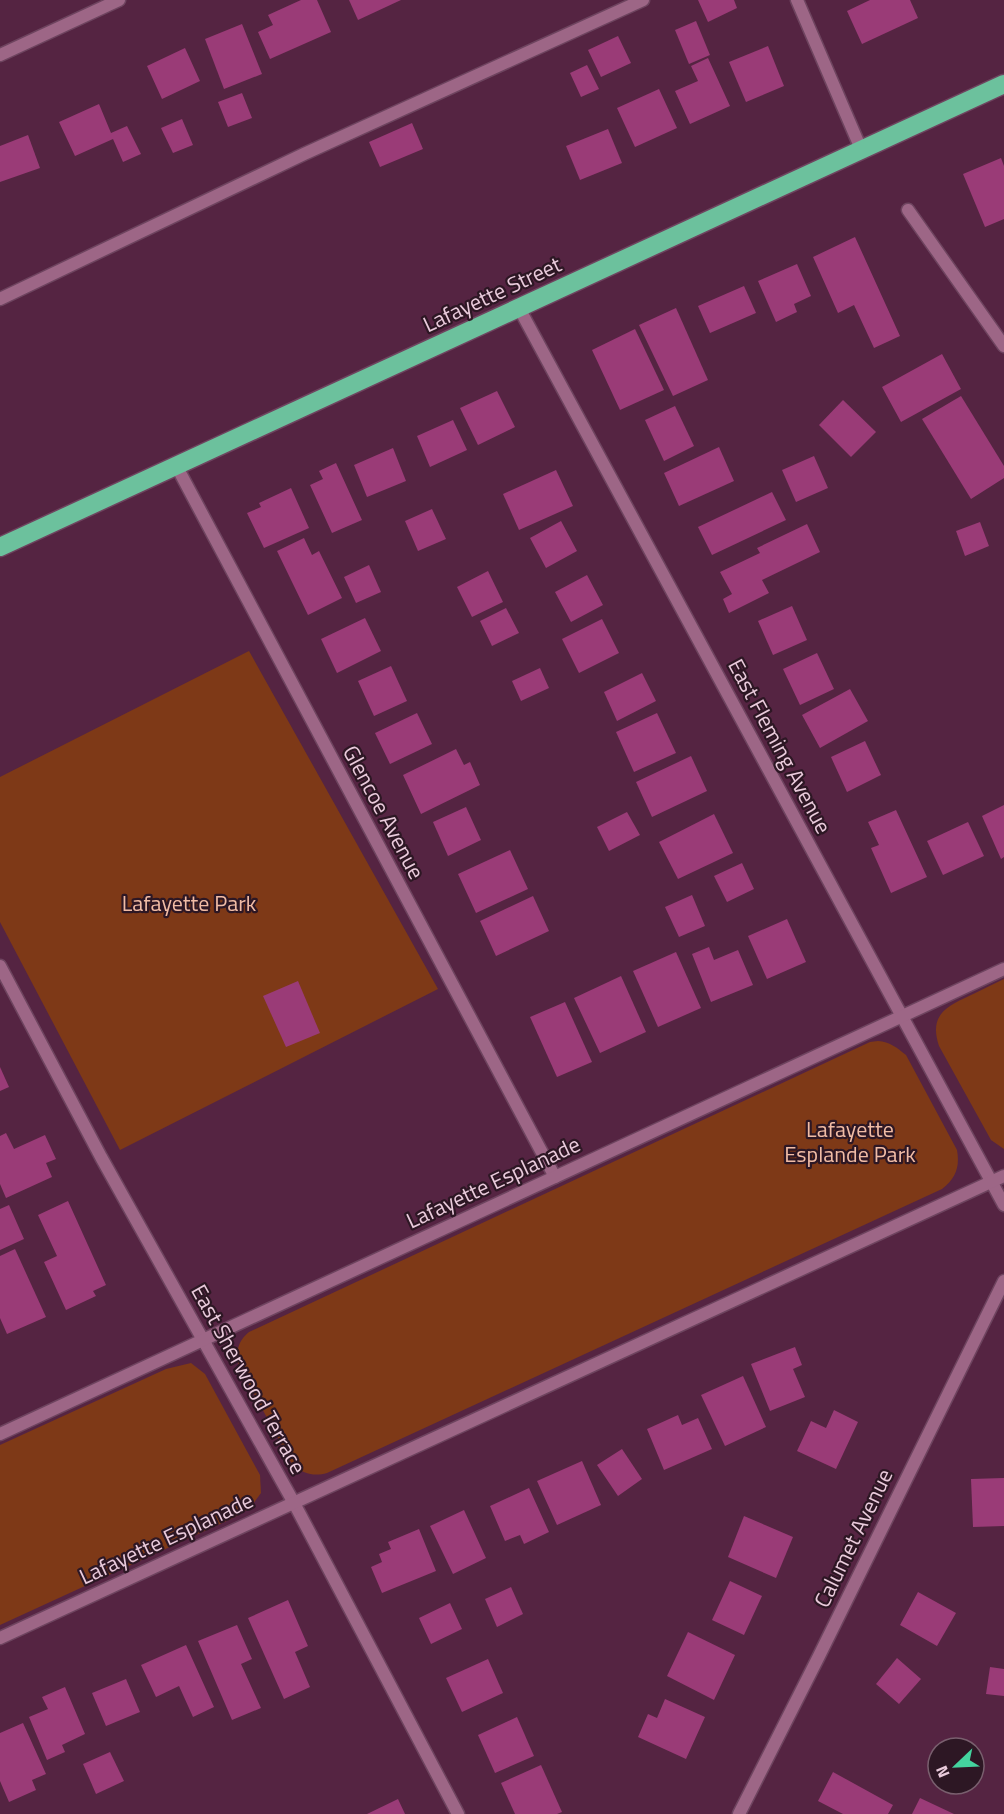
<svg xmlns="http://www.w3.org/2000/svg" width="1004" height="1814" font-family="'Titillium Web',sans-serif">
	<rect width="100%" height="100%" fill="#552442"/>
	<!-- green -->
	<g fill="#7e3917">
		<polygon points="249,651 438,989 120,1150 0,922 0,777"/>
		<path d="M1004 979V1149L991 1140 939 1046C929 1016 945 1007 969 996 981 990 992 985 1004 979Z"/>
		<path d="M878 1041C890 1042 896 1047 906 1055L957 1150C960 1167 956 1178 942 1189L327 1473C313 1477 304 1473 293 1466L239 1366C235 1352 238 1341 249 1332L870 1042Z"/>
		<polygon points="191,1363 205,1374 260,1475 261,1493 250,1508 233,1518 0,1625 0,1445 166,1369"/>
	</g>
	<!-- building -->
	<g fill="#9a3b77">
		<polygon points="301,0 317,0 331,32 270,59 258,32 273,25 268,15"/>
		<polygon points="349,0 401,0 358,20"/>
		<polygon points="698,0 734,0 737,8 708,22"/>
		<polygon points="870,0 910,0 918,18 862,44 847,11"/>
		<polygon points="696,21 710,55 689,64 675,30"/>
		<polygon points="242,24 262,74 224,89 205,39"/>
		<polygon points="618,36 631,63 601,77 588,50"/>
		<polygon points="768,46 784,86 746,102 729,62"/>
		<polygon points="185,48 200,81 162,99 147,66"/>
		<polygon points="708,58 730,106 690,124 675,91 698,81 691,66"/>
		<polygon points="587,65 599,89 581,97 570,73"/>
		<polygon points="659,89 677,128 635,147 617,108"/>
		<polygon points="242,93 252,118 228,127 218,102"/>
		<polygon points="99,104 111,133 127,126 141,154 123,162 113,139 75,156 59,122"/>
		<polygon points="182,119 193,145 173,153 161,128"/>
		<polygon points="412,123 423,149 380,167 369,142"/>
		<polygon points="608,129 622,163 580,180 566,146"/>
		<polygon points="28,135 40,168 0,182 0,146"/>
		<polygon points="1001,158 1004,166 1004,219 985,227 963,174"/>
		<polygon points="855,237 900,336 874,348 854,305 838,313 813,257"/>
		<polygon points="797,264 811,296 794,304 797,312 776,322 758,281"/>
		<polygon points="744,286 756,313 710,333 698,306"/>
		<polygon points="676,308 708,380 673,396 639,325"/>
		<polygon points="635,329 664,390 620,410 592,350"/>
		<polygon points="942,354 961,389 901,422 882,387"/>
		<polygon points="497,391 515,427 478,445 460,408"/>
		<polygon points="961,396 1004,466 1004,478 971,499 922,419"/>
		<polygon points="843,400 876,432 851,457 819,425"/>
		<polygon points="675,406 694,446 664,461 645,420"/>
		<polygon points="453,420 467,450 430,467 417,436"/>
		<polygon points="719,447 734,481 679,506 664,473"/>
		<polygon points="393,448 406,481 367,497 354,465"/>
		<polygon points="814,456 828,488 796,502 782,470"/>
		<polygon points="336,463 362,520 332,533 310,485 323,479 319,471"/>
		<polygon points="556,470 573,506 519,530 503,494"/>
		<polygon points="291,488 309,528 264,548 247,513 261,507 259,503"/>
		<polygon points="772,492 786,520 712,555 698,527"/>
		<polygon points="432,509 446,539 418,551 405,521"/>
		<polygon points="561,521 577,551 546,568 530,538"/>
		<polygon points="980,522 989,546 965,556 956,531"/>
		<polygon points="807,524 820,552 762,580 769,593 729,613 723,599 732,594 720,572 760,553 757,548"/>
		<polygon points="304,538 312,555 319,551 342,598 308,615 277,551"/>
		<polygon points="369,565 381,592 356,603 344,577"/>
		<polygon points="488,571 503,602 472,617 457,587"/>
		<polygon points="587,575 603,605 571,622 555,592"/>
		<polygon points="792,606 807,640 773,655 758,621"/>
		<polygon points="506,608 519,633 492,646 480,621"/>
		<polygon points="365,618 381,651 337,673 321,639"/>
		<polygon points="602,619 619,653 579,673 562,639"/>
		<polygon points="817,653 834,689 800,705 783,669"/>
		<polygon points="391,666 407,701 374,716 358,681"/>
		<polygon points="540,668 549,688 521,701 512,681"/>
		<polygon points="642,673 656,701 617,721 604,692"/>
		<polygon points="850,689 868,721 820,748 802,715"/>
		<polygon points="417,713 432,744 390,764 375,733"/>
		<polygon points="657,713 676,753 634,772 616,732"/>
		<polygon points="865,741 881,775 847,792 831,757"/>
		<polygon points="456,749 464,765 470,762 480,785 421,814 403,775"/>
		<polygon points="691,756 707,791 652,817 636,782"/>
		<polygon points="1004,805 1004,857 1001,859 982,816"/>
		<polygon points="466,807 481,840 448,856 433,822"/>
		<polygon points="896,810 927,877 891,893 871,848 879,845 868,822"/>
		<polygon points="627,812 640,835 609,851 597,827"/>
		<polygon points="714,814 733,853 678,879 659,842"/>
		<polygon points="968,822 984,856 943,875 927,841"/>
		<polygon points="510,850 528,889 476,913 458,874"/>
		<polygon points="742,863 754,889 727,902 714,876"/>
		<polygon points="692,895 705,926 679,937 665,907"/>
		<polygon points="533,896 549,931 496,956 480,921"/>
		<polygon points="787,919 806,962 767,979 748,936"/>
		<polygon points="709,947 714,960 738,950 753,985 711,1002 692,954"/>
		<polygon points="676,952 701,1008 658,1027 633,971"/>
		<polygon points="621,976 646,1032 600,1053 574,998"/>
		<polygon points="298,981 320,1033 286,1047 263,996"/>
		<polygon points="565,1002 592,1062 557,1077 530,1017"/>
		<polygon points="0,1067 9,1087 0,1091"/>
		<polygon points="6,1133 14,1149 45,1135 56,1159 46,1163 52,1177 6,1198 0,1184 0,1136"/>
		<polygon points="68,1201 106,1285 93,1291 96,1296 66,1310 44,1262 57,1256 38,1215"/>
		<polygon points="9,1205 24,1239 0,1250 0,1209"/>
		<polygon points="15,1249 46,1317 7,1334 0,1318 0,1256"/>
		<polygon points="795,1347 802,1365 793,1369 805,1397 770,1411 751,1364"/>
		<polygon points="743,1376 766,1427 725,1446 701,1395"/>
		<polygon points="834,1410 858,1422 836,1469 797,1451 811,1421 826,1428"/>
		<polygon points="678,1415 682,1425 698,1418 712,1449 664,1470 647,1429"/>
		<polygon points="622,1449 642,1479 618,1496 597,1465"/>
		<polygon points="582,1461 601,1505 557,1525 537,1481"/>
		<polygon points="1004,1478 1004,1526 973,1527 971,1479"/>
		<polygon points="529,1488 549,1532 524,1544 520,1535 505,1541 490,1506"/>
		<polygon points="464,1510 486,1558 453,1574 430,1526"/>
		<polygon points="744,1516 793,1537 776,1578 728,1557"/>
		<polygon points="419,1529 436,1571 382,1593 371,1567 382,1562 379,1554 391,1549 388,1542"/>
		<polygon points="730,1581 762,1596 744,1635 712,1620"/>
		<polygon points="511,1587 523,1614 497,1627 485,1599"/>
		<polygon points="918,1592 956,1613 937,1646 900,1625"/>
		<polygon points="288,1600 308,1646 295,1652 310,1687 284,1699 248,1618"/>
		<polygon points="450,1603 462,1629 431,1644 419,1618"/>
		<polygon points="237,1625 252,1659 241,1664 261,1708 232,1720 198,1641"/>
		<polygon points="688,1632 735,1655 714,1700 667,1676"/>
		<polygon points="186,1645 214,1707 193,1717 179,1686 156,1697 141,1665"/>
		<polygon points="897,1658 921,1679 899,1704 876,1684"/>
		<polygon points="488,1659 503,1693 462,1712 446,1678"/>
		<polygon points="990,1667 1004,1669 1004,1696 986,1694"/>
		<polygon points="126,1679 140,1712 106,1726 92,1693"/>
		<polygon points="65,1687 85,1734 62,1745 65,1752 47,1760 29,1717 48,1709 42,1697"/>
		<polygon points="665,1699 705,1717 686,1759 638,1737 648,1714 657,1718"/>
		<polygon points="517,1717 534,1756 495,1773 478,1735"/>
		<polygon points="23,1723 46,1774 32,1780 36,1790 9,1802 0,1781 0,1733"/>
		<polygon points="110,1752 124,1781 96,1794 83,1764"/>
		<polygon points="541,1765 562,1812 557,1814 515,1814 501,1783"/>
		<polygon points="833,1772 893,1805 888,1814 843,1814 818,1801"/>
		<polygon points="920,1798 954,1814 912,1814"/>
		<polygon points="398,1799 405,1814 367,1814"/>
	</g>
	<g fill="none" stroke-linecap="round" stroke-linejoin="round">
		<defs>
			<polyline id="lane" points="0,299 304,154 643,0"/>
			<g id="street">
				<polyline points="797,0 861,149"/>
				<polyline points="0,55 119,0"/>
				<polyline points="908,210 1004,346"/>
				<polyline points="519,308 1004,1205"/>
				<polyline points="177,467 555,1177"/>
				<polyline points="0,966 101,1157 294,1503 458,1814"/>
				<polyline points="0,1434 1004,969"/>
				<polyline points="0,1638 1004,1176"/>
				<polyline points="739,1814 819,1656 1004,1281"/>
			</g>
			<polyline id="highway" points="0,547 1004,84"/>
		</defs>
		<!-- lane casing -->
		<use href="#lane" stroke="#6e445f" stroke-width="15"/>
		<!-- street casing -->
		<use href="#street" stroke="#6e445f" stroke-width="15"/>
		<!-- highway casing -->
		<use href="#highway" stroke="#6e445f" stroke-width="21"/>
		<!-- lane -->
		<use href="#lane" stroke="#9d6686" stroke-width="12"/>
		<!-- street -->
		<use href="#street" stroke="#9d6686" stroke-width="12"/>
		<!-- highway -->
		<use href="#highway" stroke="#6cc19d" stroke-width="18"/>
	</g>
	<g text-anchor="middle" stroke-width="4.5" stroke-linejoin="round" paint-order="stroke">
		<!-- street labels -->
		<g font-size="22" fill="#eacbdc" stroke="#2d1724">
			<text transform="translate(492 294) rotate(-25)" y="8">Lafayette Street</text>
			<text transform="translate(780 746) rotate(62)" y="8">East Fleming Avenue</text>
			<text transform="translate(384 812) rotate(62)" y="8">Glencoe Avenue</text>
			<text transform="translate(493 1182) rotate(-25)" y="8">Lafayette Esplanade</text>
			<text transform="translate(249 1379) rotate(61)" y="8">East Sherwood Terrace</text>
			<text transform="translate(166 1538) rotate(-25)" y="8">Lafayette Esplanade</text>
			<text transform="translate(853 1538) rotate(-64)" y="8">Calumet Avenue</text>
		</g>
		<!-- park labels -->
		<g font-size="22" fill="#f1bca5" stroke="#2d1724">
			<text x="189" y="911">Lafayette Park</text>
			<text x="850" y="1137">Lafayette<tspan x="850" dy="25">Esplande Park</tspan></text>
		</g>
	</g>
	<!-- north arrow -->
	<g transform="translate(956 1766) rotate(247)"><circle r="28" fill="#2d1724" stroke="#795f6e" stroke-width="1.5"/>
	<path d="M0-4.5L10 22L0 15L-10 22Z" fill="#44d49f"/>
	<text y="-9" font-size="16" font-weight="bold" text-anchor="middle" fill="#eacbdc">N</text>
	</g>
</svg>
